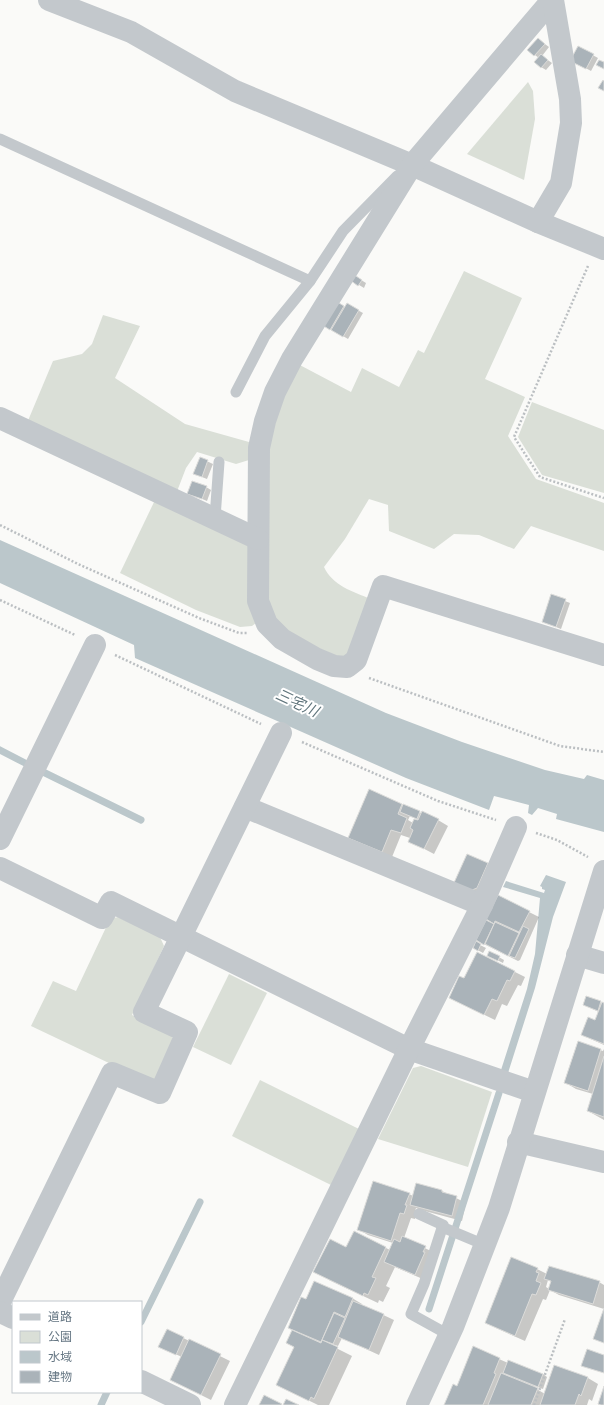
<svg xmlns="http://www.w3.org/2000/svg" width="604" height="1405" font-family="'Titillium Web','Noto Sans JP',sans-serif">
	<rect width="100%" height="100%" fill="#fafaf8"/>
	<!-- green -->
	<g fill="#dadfd7">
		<polygon points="528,82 533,91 535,119 524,180 467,154"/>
		<path d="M464 271 522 298 485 379 525 397 508 436 536 479 604 503V551L531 526 514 549 479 535 454 534 434 549 389 531 388 505 369 499 345 539 324 567C332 585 353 592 371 599L352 655 339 661 271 622 264 540 265 450 296 363 351 392 362 368 399 387 418 350 424 353Z"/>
		<polygon points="103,315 140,326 115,378 185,424 249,442 249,460 236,464 197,452 186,468 176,494 27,423 53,361 82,354 92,344"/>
		<polygon points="532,402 604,430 604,493 542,475 518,437"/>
		<polygon points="155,500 247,541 260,620 252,626 240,627 196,610 120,573"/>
		<polygon points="118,917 160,937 164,946 132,1015 171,1034 174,1042 158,1078 151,1083 31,1026 53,981 76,991 110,919"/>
		<polygon points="229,974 267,993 231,1065 193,1047"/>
		<polygon points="421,1066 492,1092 468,1167 378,1139 413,1068"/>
		<polygon points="260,1080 359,1129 331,1185 232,1136"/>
	</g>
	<!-- water -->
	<g fill="#bbc7cb">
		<polygon points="0,540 386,713 462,742 545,770 584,779 587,775 604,780 604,832 556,819 557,814 538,808 532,815 528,813 529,805 494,796 489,810 406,778 135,658 134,645 0,583"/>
		<polygon points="546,875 566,882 553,917 535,988 508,1073 501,1070 527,989 535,954 540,898 503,887 506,881 544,893 545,890 542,889 542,887 540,886"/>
	</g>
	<!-- shadow -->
	<g fill="#0003" fill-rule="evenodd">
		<polygon points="538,39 549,47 542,56 552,63 546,70 541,67 539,58 528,50"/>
		<polygon points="578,47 598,58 591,71 571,60"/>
		<polygon points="353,275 366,283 364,288 351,280"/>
		<polygon points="334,301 346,308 348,305 363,313 348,339 321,323"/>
		<polygon points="200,458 213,464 207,479 194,474"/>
		<polygon points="206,487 211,490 207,501 188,493"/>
		<polygon points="552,596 570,603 561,629 543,622"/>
		<path d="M369 791 438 820 448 826 434 854 409 841 410 838 401 835 392 857 359 844ZM410 816 419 820 418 822 413 823 408 820Z"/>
		<polygon points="468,855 498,870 487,893 464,891"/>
		<path d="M529 912 539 917 520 960 518 961 482 943 486 921 495 926 496 924 487 919ZM515 930 521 933 520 935 514 932Z"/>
		<polygon points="476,943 486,948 483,953 474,948"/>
		<polygon points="490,952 504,960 503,963 493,958"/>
		<polygon points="477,953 525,977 521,986 518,985 507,1006 502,1004 495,1020 460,1003 464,980"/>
		<polygon points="587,997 604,1004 604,1045 582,1035 596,1021 599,1012 584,1005"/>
		<polygon points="604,1049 604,1120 588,1111 593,1094 576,1089 566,1083 600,1050 603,1051"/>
		<polygon points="442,1191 466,1203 462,1221 421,1210 416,1208 415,1211 417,1212 415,1219 411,1218 404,1238 435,1253 425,1280 395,1267 386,1286 390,1288 383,1302 379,1300 378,1303 329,1280 354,1232 390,1250 393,1243 368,1235 358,1229 409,1194 413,1196"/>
		<path d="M537 1269 547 1274 599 1282 604 1285V1309L559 1295 550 1290 546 1300 543 1299 525 1341 496 1328 486 1322ZM548 1280 551 1282 549 1289 546 1287Z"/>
		<path d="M352 1298 362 1304V1305L394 1320 379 1355 342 1338 338 1346 332 1344V1346L352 1356 329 1405H318L277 1385 295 1347 307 1300ZM315 1340 322 1343 321 1344 314 1341Z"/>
		<polygon points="167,1330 230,1361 211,1400 171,1380 182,1357 164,1349"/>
		<path d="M499 1359 508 1363 543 1374 547 1377 543 1389 535 1386V1388L545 1394 588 1378 598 1384 592 1401 589 1399 587 1405H445L457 1387ZM506 1374 513 1378 505 1376Z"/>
	</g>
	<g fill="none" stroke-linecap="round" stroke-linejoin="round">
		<!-- stream -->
		<g stroke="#bbc7cb" stroke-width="7">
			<polyline points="0,750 27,764"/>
			<polyline points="41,771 141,820"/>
			<polyline points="429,1309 499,1093"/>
			<polyline points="141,1322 200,1202"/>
			<polyline points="101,1405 107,1392"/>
		</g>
	</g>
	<!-- building -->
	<g fill="#aab3b9" stroke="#dcdcda">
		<polygon points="538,38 545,44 534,56 527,50"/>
		<polygon points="578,46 594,54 586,69 570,61"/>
		<polygon points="541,54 548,60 541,68 534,62"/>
		<polygon points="599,60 604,62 604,69 596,65"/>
		<polygon points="603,80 604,81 604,91 598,88"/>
		<polygon points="353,274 362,280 358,286 350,280"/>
		<polygon points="334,300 344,306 330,330 319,323"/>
		<polygon points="347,303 359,310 343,337 331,330"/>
		<polygon points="200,457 208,460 202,477 193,474"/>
		<polygon points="192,481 207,486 202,499 187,494"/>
		<polygon points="551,594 566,599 556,627 542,622"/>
		<polygon points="369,789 402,804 398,814 407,818 401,833 391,830 382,852 348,838"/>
		<polygon points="403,804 420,811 417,819 400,812"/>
		<polygon points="422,811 439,819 424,849 408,842 413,830 410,828 414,819 418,820"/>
		<polygon points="467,854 488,863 477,888 467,892 453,885"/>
		<polygon points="498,895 530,911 519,932 495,921 494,924 486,919"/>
		<polygon points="486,920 494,924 484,945 476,940"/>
		<polygon points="495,922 519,933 508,956 485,944"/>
		<polygon points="523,926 529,929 515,958 509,956"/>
		<polygon points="476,941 481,944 478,951 473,948"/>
		<polygon points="489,951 500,956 498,961 487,956"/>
		<polygon points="477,952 515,971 510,981 507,980 497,1001 492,999 484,1015 449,998 459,976 464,978"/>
		<polygon points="586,996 601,1001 598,1011 583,1005"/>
		<polygon points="602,1002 604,1003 604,1044 581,1035 588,1017 595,1020"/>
		<polygon points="578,1041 601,1049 588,1091 564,1083"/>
		<polygon points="604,1056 604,1117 587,1111"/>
		<polygon points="373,1181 410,1193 405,1205 407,1205 404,1214 400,1213 391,1241 357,1230"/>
		<polygon points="416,1183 442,1190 442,1192 457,1196 452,1216 410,1205"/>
		<polygon points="354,1231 386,1247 372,1277 376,1278 368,1295 364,1293 363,1296 313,1272 330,1239 346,1247"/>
		<polygon points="402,1236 426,1246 423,1252 425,1252 415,1275 384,1262 394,1239 400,1242"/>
		<polygon points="511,1257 538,1268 536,1272 539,1273 536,1281 541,1283 536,1295 532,1294 515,1336 485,1323"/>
		<polygon points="549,1266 600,1281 593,1304 548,1290 551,1281 544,1279"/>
		<polygon points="314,1281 353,1298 345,1317 334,1312 321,1342 288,1328 301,1297 306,1299"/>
		<polygon points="353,1301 384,1314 369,1350 338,1337"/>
		<polygon points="604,1308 604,1343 593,1339"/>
		<polygon points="334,1313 345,1318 333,1344 322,1340"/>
		<polygon points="167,1329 184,1337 176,1355 158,1347"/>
		<polygon points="292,1330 321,1343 322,1340 338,1347 314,1399 311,1397 309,1401 276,1385 294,1347 286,1343"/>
		<polygon points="189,1339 221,1354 201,1395 170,1380"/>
		<polygon points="473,1346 500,1358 494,1373 496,1374 483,1405 444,1405 453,1384 457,1386"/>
		<polygon points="587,1349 604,1355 604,1373 581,1366"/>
		<polygon points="508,1360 543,1374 538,1387 503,1373"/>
		<polygon points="554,1365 588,1377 581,1396 579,1394 575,1405 540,1405"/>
		<polygon points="501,1373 538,1388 531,1405 488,1405"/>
		<polygon points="604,1386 604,1405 601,1405 598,1404"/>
		<polygon points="264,1395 282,1404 281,1405 259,1405"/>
		<polygon points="286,1399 299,1405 283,1405"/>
	</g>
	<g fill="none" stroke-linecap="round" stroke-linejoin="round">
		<!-- path -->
		<g stroke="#bbbfc2" stroke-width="2.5" stroke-dasharray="2 2" stroke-linecap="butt">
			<polyline points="588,266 514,437 540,477 604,498"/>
			<polyline points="0,525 78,564 199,618 239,633 247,633"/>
			<polyline points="0,600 75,635"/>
			<polyline points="115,655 261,724"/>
			<polyline points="369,678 560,746 604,752"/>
			<polyline points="302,742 438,801 496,820"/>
			<polyline points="536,833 557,840 588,857"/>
			<polyline points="534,1405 565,1319"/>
		</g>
		<!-- service -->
		<g stroke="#c3c8cc" stroke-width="11">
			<polyline points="0,139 310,281"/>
			<polyline points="236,392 265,336 310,281 343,231 397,176"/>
			<polyline points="215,518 219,462"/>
			<polyline points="419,1214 443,1225 424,1284 411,1314 449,1335"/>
			<polyline points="442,1227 485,1245"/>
		</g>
		<!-- minor -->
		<g stroke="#c3c8cc" stroke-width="22">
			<polyline points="49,0 131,32 235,91 412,165 538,222 604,249"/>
			<polyline points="552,0 412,165 292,359 275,392 265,421 259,448 258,601 267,624 282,639 317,659 334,666 347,667 356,660 383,586 604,655"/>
			<polyline points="538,222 561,183 571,123 570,99 553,0"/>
			<polyline points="0,418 258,539"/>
			<polyline points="245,807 482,905"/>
			<polyline points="0,839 95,645"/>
			<polyline points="0,868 102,918 111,902 409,1049 534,1092"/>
			<polyline points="577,955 604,963"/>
			<polyline points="518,1142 604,1162"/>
			<polyline points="0,1302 112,1073 160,1093 187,1032 144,1012 281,733"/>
			<polyline points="0,1312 13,1318"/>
			<polyline points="141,1381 190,1405"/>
			<polyline points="235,1405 409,1049 482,905 516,827"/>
		</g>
		<!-- tertiary -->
		<polyline stroke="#c3c8cc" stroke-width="22" points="417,1405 453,1327 499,1208 604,871"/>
	</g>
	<g text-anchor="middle" stroke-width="4" stroke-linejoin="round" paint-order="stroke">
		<!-- water labels -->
		<g font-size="15" font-style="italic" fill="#60757c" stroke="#fff">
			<text transform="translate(297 703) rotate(25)" y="5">三宅川</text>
		</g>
	</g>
	<!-- legend -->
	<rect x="12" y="1301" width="130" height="92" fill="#ffffff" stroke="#c1c8cd"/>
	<rect x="20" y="1314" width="20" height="6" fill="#c3c8cc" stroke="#c1c8cd"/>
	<text x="48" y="1321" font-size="12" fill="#657683">道路</text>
	<rect x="20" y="1331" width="20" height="12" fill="#dadfd7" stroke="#c1c8cd"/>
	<text x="48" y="1341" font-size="12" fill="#657683">公園</text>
	<rect x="20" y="1351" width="20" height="12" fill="#bbc7cb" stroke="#c1c8cd"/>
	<text x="48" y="1361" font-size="12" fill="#657683">水域</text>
	<rect x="20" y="1371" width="20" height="12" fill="#aab3b9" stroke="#c1c8cd"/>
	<text x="48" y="1381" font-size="12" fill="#657683">建物</text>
</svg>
